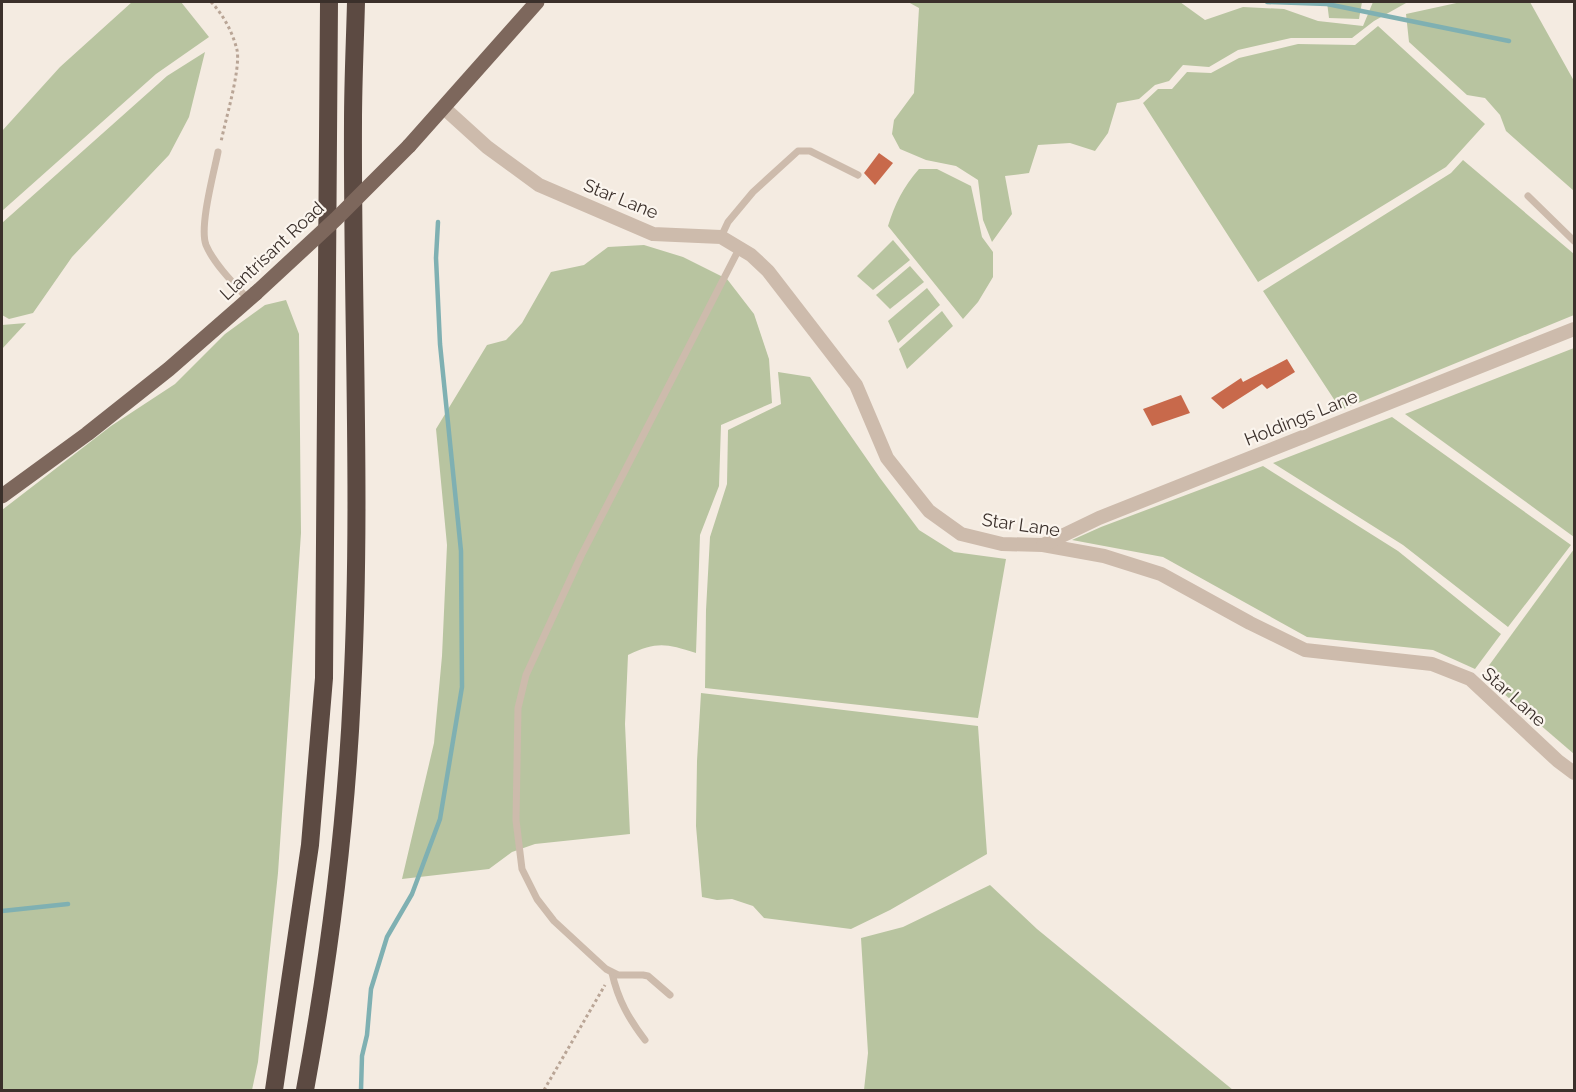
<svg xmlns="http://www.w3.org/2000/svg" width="1576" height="1092" font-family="Raleway,sans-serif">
	<rect width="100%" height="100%" fill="#f4ebe1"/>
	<!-- green -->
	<g fill="#b8c4a0">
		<polygon points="132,2 181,2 209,37 156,74 2,211 2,131 60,67"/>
		<polygon points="908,2 1180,2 1205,20 1243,7 1284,9 1318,21 1363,26 1373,2 1416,2 1406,3 1374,21 1352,38 1291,38 1238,50 1209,67 1183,65 1169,81 1155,85 1139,99 1117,103 1108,133 1095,151 1070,143 1038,145 1029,173 1005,176 1012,214 992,242 983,220 978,180 956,166 926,160 900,149 892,134 894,120 914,93 919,8"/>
		<polygon points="1327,2 1362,2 1359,19 1329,18"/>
		<polygon points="1461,2 1530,2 1574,81 1574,191 1506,131 1500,115 1485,98 1467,95 1409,42 1406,14"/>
		<polygon points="1378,26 1485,124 1446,167 1258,282 1143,103 1158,89 1172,89 1187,72 1211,73 1239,58 1298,44 1355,45"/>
		<polygon points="205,52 189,117 169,155 72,257 33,313 9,319 2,315 2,223 167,76"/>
		<polygon points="1463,160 1574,254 1574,315 1341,410 1263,291 1451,173"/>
		<path d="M919 169H937L971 186 982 237 993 252V277L978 302 963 319 888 226C895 204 903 187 919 169Z"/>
		<polygon points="893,240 910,260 873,290 857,276"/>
		<path d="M644 245 683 257 727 279 754 314 769 359 772 403 721 425 719 486 700 535 696 653C666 644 658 641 628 655L625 724 630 834 535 844 512 852 489 869 402 879 434 743 442 656 447 545 436 429 487 345 506 340 522 323 551 272 584 265 608 247Z"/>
		<polygon points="910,266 924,282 890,309 876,295"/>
		<polygon points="927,288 940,305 898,343 888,321"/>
		<polygon points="286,300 299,334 301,533 278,873 258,1062 252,1090 2,1090 2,510 111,426 175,384 225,334 265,305"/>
		<polygon points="942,311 953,326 907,369 899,349"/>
		<polygon points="26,323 2,349 2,325"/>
		<polygon points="1574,348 1574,537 1405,414"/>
		<polygon points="778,372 810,377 880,478 919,530 954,552 1006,559 978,718 705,688 706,610 710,537 727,484 728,430 781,404"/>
		<polygon points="1392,417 1571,545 1508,627 1403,545 1273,463"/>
		<polygon points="1263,466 1398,551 1501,634 1475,669 1433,650 1307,637 1163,557 1072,540 1101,527"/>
		<polygon points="1574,549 1574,754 1482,675"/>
		<polygon points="701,693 978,726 987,854 890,910 851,929 764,918 753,906 732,899 717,900 702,897 696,826 697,761"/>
		<polygon points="990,885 1037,929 1233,1090 864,1090 868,1053 861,938 903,927"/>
	</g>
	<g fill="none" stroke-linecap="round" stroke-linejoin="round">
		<!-- stream -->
		<g stroke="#7fb0b2" stroke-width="4.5">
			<polyline points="1267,2 1327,4 1509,41"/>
			<polyline points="2,911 68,904"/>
			<polyline points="361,1090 362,1056 367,1035 371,989 387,937 412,894 440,819 462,687 461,551 440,344 436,258 438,222"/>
		</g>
	</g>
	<!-- building -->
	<g fill="#c8694b">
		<polygon points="879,153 893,163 875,185 864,173"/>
		<polygon points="1287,359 1295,372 1267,389 1262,384 1223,409 1211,398 1241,378 1243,382"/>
		<polygon points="1181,395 1190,413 1152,426 1143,409"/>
	</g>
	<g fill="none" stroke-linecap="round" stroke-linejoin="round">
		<!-- path -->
		<g stroke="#b9a596" stroke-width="3" stroke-dasharray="3 3" stroke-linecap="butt">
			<path d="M211 2C223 14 233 33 237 50 241 69 225 121 221 142"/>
			<polyline points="544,1090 605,985"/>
		</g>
		<!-- lane -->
		<g stroke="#cdbbac" stroke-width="7">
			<path d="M218 152C214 172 199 227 206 245 214 264 235 285 249 300"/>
			<polyline points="1528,196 1574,241"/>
			<polyline points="721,237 728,222 753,192 798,151 810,151 858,175"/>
			<path d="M612 973C618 1000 629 1019 645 1040"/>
			<polyline points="670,995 648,976 643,975 618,975 606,969 554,921 537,899 522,869 516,820 518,708 526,675 581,556 740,247"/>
		</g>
		<!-- street -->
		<g stroke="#cdbbac" stroke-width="14">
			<polyline points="444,108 487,147 539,185 653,234 721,237 751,255 768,271 856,385 887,458 929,511 961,534 1002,544 1043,545 1104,556 1161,574 1250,623 1305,650 1432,664 1470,679 1558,761 1574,773"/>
			<polyline points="1043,545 1099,518 1574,329"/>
		</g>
		<!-- primary -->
		<g stroke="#7d675c" stroke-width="15">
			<polyline points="409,146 537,2"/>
			<polyline points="2,496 87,434 169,369 256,293"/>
		</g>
		<!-- highway -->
		<g stroke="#5c4a42" stroke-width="18">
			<polyline points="274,1090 310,845 324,678 329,2"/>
			<path d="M305 1090C329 960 346 826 352 693 362 503 352 312 353 122 353 82 355 42 356 2"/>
		</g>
		<!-- primary-bridge -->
		<polyline stroke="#7d675c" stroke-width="15" points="256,293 336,219 409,146"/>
	</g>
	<g text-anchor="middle" stroke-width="4.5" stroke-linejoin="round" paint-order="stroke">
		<!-- street labels -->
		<g font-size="18" fill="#3b302b" stroke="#fbf5ee">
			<text transform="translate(621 199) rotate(22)" y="6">Star Lane</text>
			<text transform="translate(272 251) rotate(-43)" y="6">Llantrisant Road</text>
			<text transform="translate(1301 418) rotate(-22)" y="6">Holdings Lane</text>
			<text transform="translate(1021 525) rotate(8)" y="6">Star Lane</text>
			<text transform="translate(1514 697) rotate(42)" y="6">Star Lane</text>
		</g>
	</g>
	<!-- border -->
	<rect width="1576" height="1092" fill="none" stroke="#3b302b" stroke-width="6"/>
</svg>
